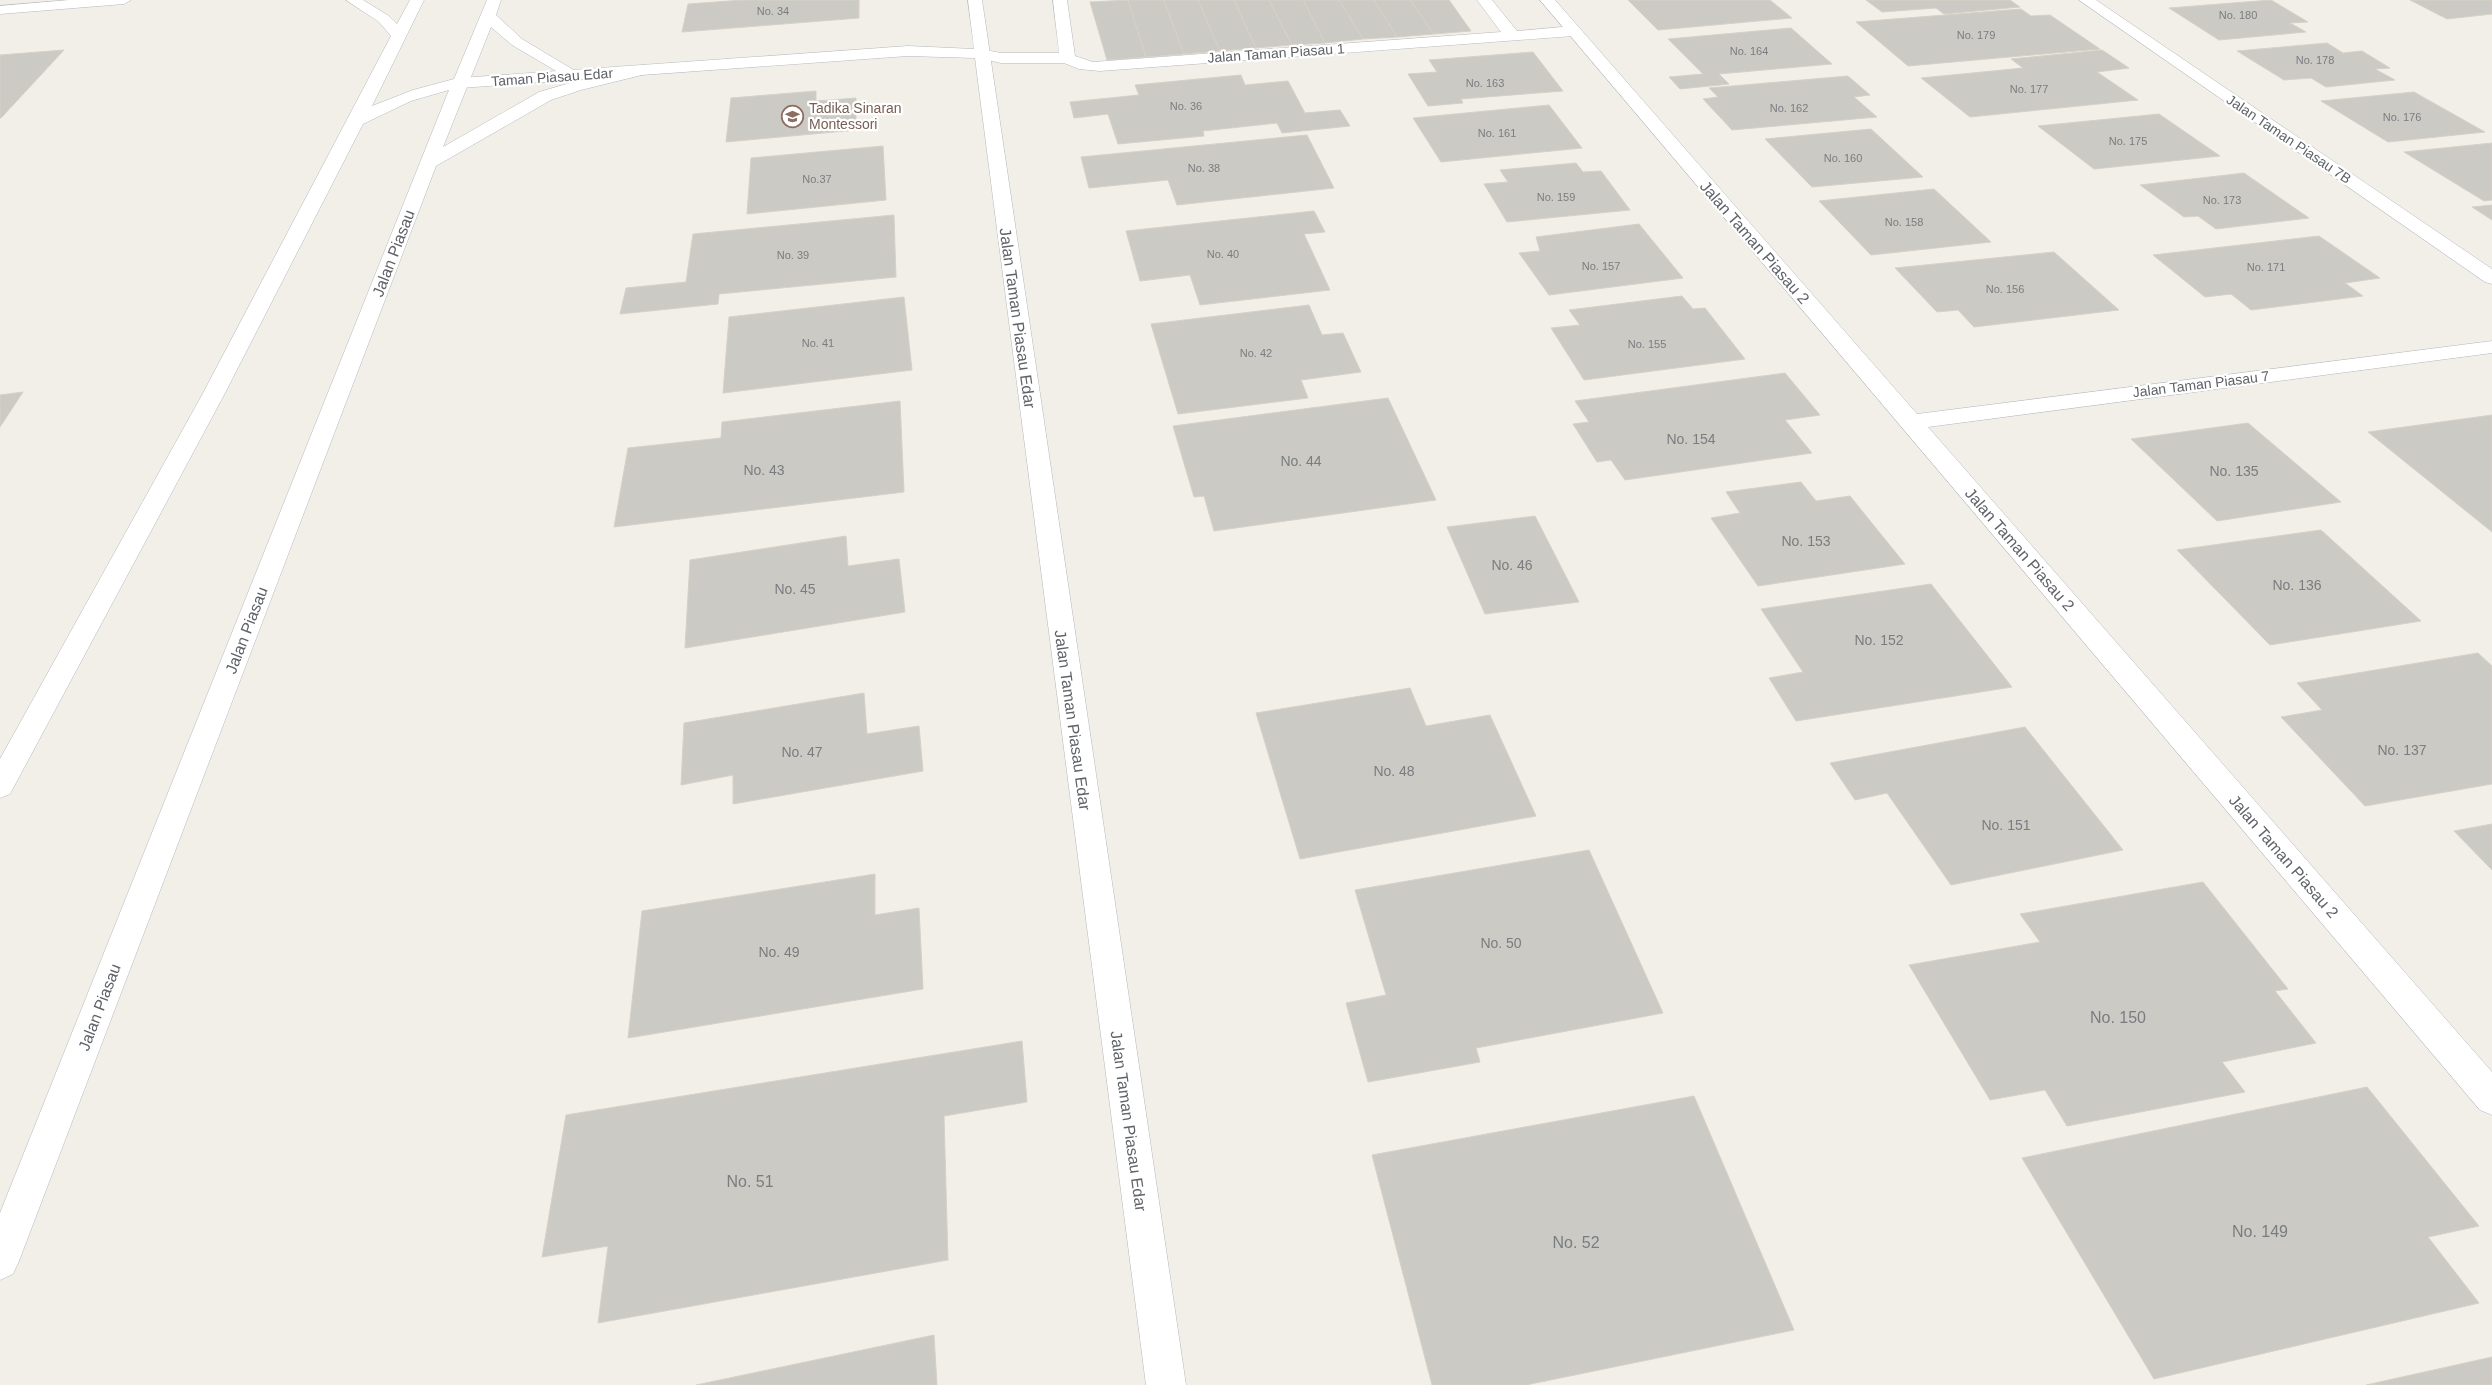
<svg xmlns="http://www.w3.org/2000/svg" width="2492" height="1385" font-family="Helvetica,sans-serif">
	<rect width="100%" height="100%" fill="#f1efe8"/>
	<!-- building -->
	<g fill="#cccac5" stroke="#d6d1c6">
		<polygon points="742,0 859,0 859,18 682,32 688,4"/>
		<polygon points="1128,0 1146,57 1107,60 1090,2"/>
		<polygon points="1128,0 1164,0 1184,54 1146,57"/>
		<polygon points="1164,0 1198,0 1220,51 1184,54"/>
		<polygon points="1198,0 1234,0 1256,48 1220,51"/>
		<polygon points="1234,0 1269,0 1292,45 1256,48"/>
		<polygon points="1269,0 1303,0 1325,43 1292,45"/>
		<polygon points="1303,0 1339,0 1363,39 1325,43"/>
		<polygon points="1339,0 1374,0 1397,37 1363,39"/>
		<polygon points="1374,0 1410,0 1434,34 1397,37"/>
		<polygon points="1410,0 1449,0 1471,31 1434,34"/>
		<polygon points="1628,0 1770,0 1792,18 1658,30"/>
		<polygon points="1866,0 2010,0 2020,7 1944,14 1936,8 1882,12"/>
		<polygon points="2271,0 2308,22 2290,23 2306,32 2219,40 2169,8"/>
		<polygon points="2410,0 2492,0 2492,14 2447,19"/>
		<polygon points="2021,9 2031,16 2050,15 2100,49 1908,66 1856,22"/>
		<polygon points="1791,28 1832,64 1719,74 1729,84 1680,89 1669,77 1703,74 1668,39"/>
		<polygon points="2327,43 2343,53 2362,51 2390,68 2375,69 2395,80 2326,87 2311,78 2284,80 2237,51"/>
		<polygon points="64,50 1,118 0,118 0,55"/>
		<polygon points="2102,50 2129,68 2097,72 2138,100 1970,117 1921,78 2023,68 2011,59"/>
		<polygon points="1533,52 1563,91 1461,99 1463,103 1428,106 1408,74 1437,72 1429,60"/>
		<polygon points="1241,75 1245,85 1288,81 1305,113 1340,110 1350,126 1282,133 1277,123 1203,131 1204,136 1118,144 1108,114 1074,118 1070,102 1139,95 1135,85"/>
		<polygon points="1848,76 1870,95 1854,97 1877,117 1732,130 1703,99 1718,97 1709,88"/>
		<polygon points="816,91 816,101 856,98 856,130 726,142 731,98"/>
		<polygon points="2414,92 2485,132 2388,142 2321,101"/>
		<polygon points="1549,105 1582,148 1441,162 1413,118"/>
		<polygon points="2159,114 2220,156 2094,169 2038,126"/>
		<polygon points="1871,129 1923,177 1812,187 1765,139"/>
		<polygon points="1307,135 1334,188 1177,205 1168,180 1089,188 1081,157"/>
		<polygon points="2492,143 2492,200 2484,201 2404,152"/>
		<polygon points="883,146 886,200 747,214 751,158"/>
		<polygon points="1576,163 1583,172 1601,171 1630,210 1507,222 1484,184 1508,182 1500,170"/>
		<polygon points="2244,173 2309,218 2216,229 2198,216 2184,217 2140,185"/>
		<polygon points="1934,189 1991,242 1871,255 1819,201"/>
		<polygon points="2492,205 2492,220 2472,207"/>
		<polygon points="1314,211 1325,232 1304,234 1330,290 1200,305 1190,275 1140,281 1126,231"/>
		<polygon points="894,215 896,277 719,294 718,304 620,314 626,288 686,282 693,234"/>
		<polygon points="1639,224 1683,278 1549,295 1519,253 1540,251 1536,237"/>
		<polygon points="2319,236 2380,278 2345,283 2363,296 2251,310 2231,294 2205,297 2153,255"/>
		<polygon points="2054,252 2119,310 1974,327 1958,310 1937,312 1895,268"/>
		<polygon points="1682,296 1693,309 1705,308 1745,359 1584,380 1551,328 1580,325 1569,310"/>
		<polygon points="904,297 912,370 723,393 729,317"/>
		<polygon points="1309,305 1322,335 1343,333 1361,372 1301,380 1308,398 1178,414 1151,324"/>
		<polygon points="1785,373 1820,415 1785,420 1812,453 1625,480 1611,460 1597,462 1573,424 1589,422 1575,401"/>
		<polygon points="23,392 0,427 0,395"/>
		<polygon points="1388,398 1436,500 1214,531 1204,496 1194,497 1173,426"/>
		<polygon points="900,401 904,492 614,527 628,448 721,438 722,422"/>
		<polygon points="2492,415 2492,532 2368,432"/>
		<polygon points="2248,423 2341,502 2217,521 2131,439"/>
		<polygon points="1801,482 1816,501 1850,496 1905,564 1758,586 1711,518 1740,513 1726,492"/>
		<polygon points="1535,516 1579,602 1485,614 1447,527"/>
		<polygon points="2321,530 2421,621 2270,645 2177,550"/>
		<polygon points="846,536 848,566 899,559 905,612 685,648 690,560"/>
		<polygon points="1931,584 2012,687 1796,721 1769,678 1803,672 1761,609"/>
		<polygon points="2478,653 2492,666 2492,784 2365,806 2281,717 2322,710 2297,683"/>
		<polygon points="1410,688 1426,726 1490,715 1536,816 1300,859 1256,713"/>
		<polygon points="864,693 867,734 919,726 923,771 733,804 733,775 681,785 684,723"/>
		<polygon points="2025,727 2123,850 1951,885 1887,793 1855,800 1830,763"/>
		<polygon points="2492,824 2492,870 2454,831"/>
		<polygon points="1589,850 1663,1013 1476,1048 1480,1062 1368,1082 1346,1003 1386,995 1355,890"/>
		<polygon points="875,874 875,915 919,908 923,989 628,1038 642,911"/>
		<polygon points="2203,882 2288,989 2275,991 2316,1043 2222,1062 2245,1092 2067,1126 2045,1090 1990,1100 1909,965 2040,942 2020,914"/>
		<polygon points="1022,1041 1027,1102 944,1116 948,1260 598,1323 608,1246 542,1257 566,1115"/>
		<polygon points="2367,1087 2479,1226 2428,1237 2479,1303 2154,1379 2022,1158"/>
		<polygon points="1694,1096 1794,1330 1526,1385 1432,1385 1372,1155"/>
		<polygon points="934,1335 937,1385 696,1385"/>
		<polygon points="2492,1357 2492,1385 2366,1385"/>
	</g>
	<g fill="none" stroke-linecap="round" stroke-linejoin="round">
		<defs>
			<polygon id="service" points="1053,0 1067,0 1075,56 1093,62 1501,32 1477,0 1492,0 1517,31 1573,26 1581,31 1573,36 1100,71 1079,69 1064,63 1001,63 975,57 973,54 981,49 1001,53 1059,53"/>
			<g id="minor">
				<polygon points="968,0 982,0 1186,1385 1146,1385 975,58 908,56 460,88 452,83 460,78 908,46 974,49"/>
				<polygon points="1540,0 1555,0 1917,414 2492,341 2492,353 1928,427 2492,1072 2492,1115 2480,1110"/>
				<polygon points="2079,0 2096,0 2492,269 2492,284 2485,282"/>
			</g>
			<g id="tertiary">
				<polygon points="69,0 131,0 124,4 0,14 0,6"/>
				<polygon points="346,0 363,0 389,16 397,24 410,0 424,0 372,106 413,90 454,79 487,0 501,0 496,15 522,39 582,75 574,80 568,78 512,45 491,27 443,147 539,92 570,83 644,65 652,70 650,73 581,90 551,100 436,166 19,1261 13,1274 0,1280 0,1213 449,90 411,101 363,124 224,395 10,794 0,798 0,759 202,395 391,36 379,22"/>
			</g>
		</defs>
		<!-- service casing -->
		<use href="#service" stroke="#b5b8bc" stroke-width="1"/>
		<!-- minor casing -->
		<use href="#minor" stroke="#b5b8bc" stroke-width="1"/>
		<!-- tertiary casing -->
		<use href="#tertiary" stroke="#b5b8bc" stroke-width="1"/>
		<!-- service -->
		<use href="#service" fill="#fff" fill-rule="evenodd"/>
		<!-- minor -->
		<use href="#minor" fill="#fff" fill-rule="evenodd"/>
		<!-- tertiary -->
		<use href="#tertiary" fill="#fff" fill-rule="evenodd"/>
	</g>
	<!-- icons -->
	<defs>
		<symbol id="school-ring" viewBox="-11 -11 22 22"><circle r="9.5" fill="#fff" stroke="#8d6e63" stroke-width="1.5"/><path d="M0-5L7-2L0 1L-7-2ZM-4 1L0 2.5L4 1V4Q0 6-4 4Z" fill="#8d6e63"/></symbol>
	</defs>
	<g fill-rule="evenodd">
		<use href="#school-ring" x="780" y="104" width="25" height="25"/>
	</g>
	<g text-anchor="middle" stroke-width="4.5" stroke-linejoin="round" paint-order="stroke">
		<!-- far-number labels -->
		<g font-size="11" fill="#7a7d7f">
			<text x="773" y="15">No. 34</text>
			<text x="2238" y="19">No. 180</text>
			<text x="1976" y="39">No. 179</text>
			<text x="1749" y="55">No. 164</text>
			<text x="2315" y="64">No. 178</text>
			<text x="1485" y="87">No. 163</text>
			<text x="2029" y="93">No. 177</text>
			<text x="1186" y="110">No. 36</text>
			<text x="1789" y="112">No. 162</text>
			<text x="2402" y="121">No. 176</text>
			<text x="1497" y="137">No. 161</text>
			<text x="2128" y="145">No. 175</text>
			<text x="1843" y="162">No. 160</text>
			<text x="1204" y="172">No. 38</text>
			<text x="817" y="183">No.37</text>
			<text x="1556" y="201">No. 159</text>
			<text x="2222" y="204">No. 173</text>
			<text x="1904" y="226">No. 158</text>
			<text x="1223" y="258">No. 40</text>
			<text x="793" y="259">No. 39</text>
			<text x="1601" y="270">No. 157</text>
			<text x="2266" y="271">No. 171</text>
			<text x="2005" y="293">No. 156</text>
			<text x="818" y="347">No. 41</text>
			<text x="1647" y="348">No. 155</text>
			<text x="1256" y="357">No. 42</text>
		</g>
		<!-- far-street labels -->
		<g font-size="14" fill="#5f6368" stroke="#fff">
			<text transform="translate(1276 53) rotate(-4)" y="5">Jalan Taman Piasau 1</text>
			<text transform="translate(552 77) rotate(-4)" y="5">Taman Piasau Edar</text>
			<text transform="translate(2289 139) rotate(34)" y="5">Jalan Taman Piasau 7B</text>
			<text transform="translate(2201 384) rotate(-7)" y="5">Jalan Taman Piasau 7</text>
		</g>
		<!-- far-education labels -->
		<g font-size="14" fill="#785e54" stroke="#fff" text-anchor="start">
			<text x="809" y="113">Tadika Sinaran<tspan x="809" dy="16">Montessori</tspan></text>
		</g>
		<!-- number labels -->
		<g font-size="14" fill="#7a7d7f">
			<text x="1691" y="444">No. 154</text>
			<text x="1301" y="466">No. 44</text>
			<text x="764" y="475">No. 43</text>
			<text x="2234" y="476">No. 135</text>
			<text x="1806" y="546">No. 153</text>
			<text x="1512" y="570">No. 46</text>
			<text x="2297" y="590">No. 136</text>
			<text x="795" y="594">No. 45</text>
			<text x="1879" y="645">No. 152</text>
			<text x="2402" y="755">No. 137</text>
			<text x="802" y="757">No. 47</text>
			<text x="1394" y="776">No. 48</text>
			<text x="2006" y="830">No. 151</text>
			<text x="1501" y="948">No. 50</text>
			<text x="779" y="957">No. 49</text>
		</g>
		<!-- street labels -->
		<g font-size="16" fill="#5f6368" stroke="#fff">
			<text transform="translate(1755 242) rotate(49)" y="6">Jalan Taman Piasau 2</text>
			<text transform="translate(393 253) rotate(-69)" y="6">Jalan Piasau</text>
			<text transform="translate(1018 318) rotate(82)" y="6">Jalan Taman Piasau Edar</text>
			<text transform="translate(2020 549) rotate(49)" y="6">Jalan Taman Piasau 2</text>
			<text transform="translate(246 630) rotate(-69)" y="6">Jalan Piasau</text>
			<text transform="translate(1073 720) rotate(82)" y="6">Jalan Taman Piasau Edar</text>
			<text transform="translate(2284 856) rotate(49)" y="6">Jalan Taman Piasau 2</text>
			<text transform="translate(99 1007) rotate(-69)" y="6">Jalan Piasau</text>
			<text transform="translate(1129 1121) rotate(82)" y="6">Jalan Taman Piasau Edar</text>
		</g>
		<!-- near-number labels -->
		<g font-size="16" fill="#7a7d7f">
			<text x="2118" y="1023">No. 150</text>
			<text x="750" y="1187">No. 51</text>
			<text x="2260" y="1237">No. 149</text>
			<text x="1576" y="1248">No. 52</text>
		</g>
	</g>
</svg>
